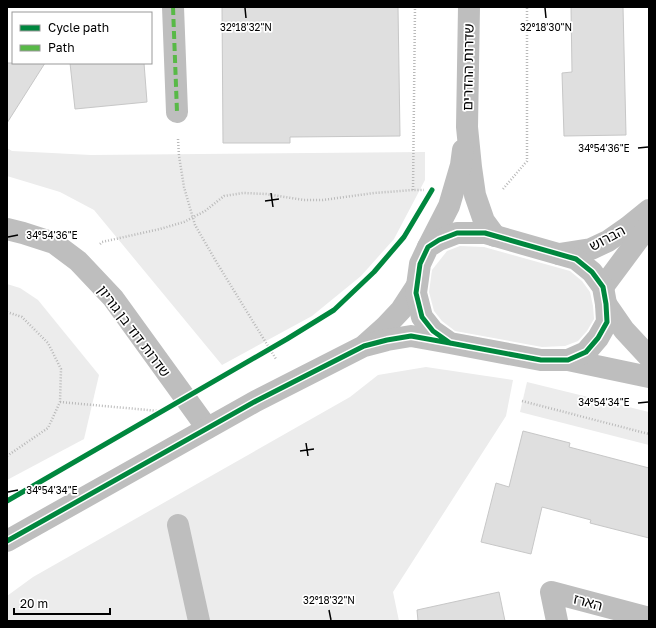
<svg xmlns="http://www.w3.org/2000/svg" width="656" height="628" font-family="'Golos Text','Noto Sans Hebrew',sans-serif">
	<rect width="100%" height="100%" fill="#fff"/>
	<!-- green -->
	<g fill="#ececec">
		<polygon points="7,148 12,151 91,155 425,152 425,180 394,239 361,276 312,316 222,365 94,210 60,192 7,176"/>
		<polygon points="460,246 484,247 570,271 582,281 590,292 593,306 594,319 587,331 578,341 565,346 542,347 455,331 442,321 434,311 429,292 432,270 447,251"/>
		<polygon points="7,284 20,288 38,300 99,375 84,439 7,480"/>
		<polygon points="426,367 513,380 506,416 393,592 399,621 7,621 7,596 33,577 350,397 378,375"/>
		<polygon points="527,382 649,412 649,445 520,412"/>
	</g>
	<!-- building -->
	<g fill="#dfdfdf" stroke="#c7c7c7">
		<polygon points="222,7 398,7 400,136 290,137 290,143 223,143"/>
		<polygon points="571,7 623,7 626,135 564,136 562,73 572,72"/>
		<polygon points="7,63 45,63 7,123"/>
		<polygon points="70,63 144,63 147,102 75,109"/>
		<polygon points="523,431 570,443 569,447 649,468 649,538 590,523 591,520 542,507 531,554 481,542 496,483 509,487"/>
		<polygon points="499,592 505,621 418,621 417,610"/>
	</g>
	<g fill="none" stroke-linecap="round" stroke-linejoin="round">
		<!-- path -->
		<g stroke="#b9b9b9" stroke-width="2.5" stroke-dasharray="1 2" stroke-linecap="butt">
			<polyline points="178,139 179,156 184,187 195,225 217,263 276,359"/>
			<polyline points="503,189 527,161 527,7"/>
			<polyline points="413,190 415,7"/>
			<polyline points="100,244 102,242 160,229 184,222 205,211 224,196 243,193 266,194 304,200 323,200 374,193 413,190 424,190"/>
			<polyline points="7,312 22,317 48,343 61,369 60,402 48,428 7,456"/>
			<polyline points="522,401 649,434"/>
			<polyline points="60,402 159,411"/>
		</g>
		<!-- minor -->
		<g stroke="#bebebe" stroke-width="22">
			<polyline points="173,7 177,112"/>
			<polyline points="469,7 467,127 471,167 475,195 484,221 495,236"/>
			<polyline points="7,229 23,233 54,243 78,261 113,298 207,428"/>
			<polyline points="428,247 449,206 461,165 463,150"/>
			<polyline points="178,525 199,621"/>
			<polyline points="557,621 551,592 649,618"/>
		</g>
		<!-- tertiary -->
		<g stroke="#bebebe" stroke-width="22">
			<polyline points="559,254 591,249 608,241 628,227 649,210"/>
			<polyline points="603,287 649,225"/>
			<polyline points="606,304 624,330 649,357"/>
			<polyline points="366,344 385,327 401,310 416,287"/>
			<polyline points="568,360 649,377"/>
			<polyline points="7,541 256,401 364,346 387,340 411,336 450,343 541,360 568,360 586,352 598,338 607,322 606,304 603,287 592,272 576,259 485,233 457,233 439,240 428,247 420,264 416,293 422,317 433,331 450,343"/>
		</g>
		<!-- quiet -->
		<polyline stroke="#58b947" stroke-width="4" stroke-dasharray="8 4" stroke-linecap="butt" points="173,7 177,112"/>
		<defs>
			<g id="cycleway">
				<polyline points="7,501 287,339 334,310 374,272 404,237 432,190"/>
				<polyline points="7,541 256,401 364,346 387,340 411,336 450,343 541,360 568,360 586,352 598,338 607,322 606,304 603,287 592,272 576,259 485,233 457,233 439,240 428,247 420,264 416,293 422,317 433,331 450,343"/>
			</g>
		</defs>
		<!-- cycleway casing -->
		<use href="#cycleway" stroke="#fff" stroke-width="8"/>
		<!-- cycleway -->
		<use href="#cycleway" stroke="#00873e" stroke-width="5"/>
	</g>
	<!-- ticks -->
	<path fill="none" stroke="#000" stroke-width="1.5" d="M245 8 246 18M545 8 546 18M638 148 648 147M271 193 273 207M265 201 279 199M8 237 18 235M638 403 648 402M306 443 308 456M300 451 314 449M8 492 18 490M329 610 331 620"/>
	<g text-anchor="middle" stroke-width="3.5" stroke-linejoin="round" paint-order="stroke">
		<!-- street labels -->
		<g font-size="14" fill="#000" stroke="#fff">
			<text transform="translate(468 67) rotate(-89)" y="5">שדרות ההדרים</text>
			<text transform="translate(607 238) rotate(-28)" y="5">הברוש</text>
			<text transform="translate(134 331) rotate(53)" y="5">שדרות דוד בן גוריון</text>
			<text transform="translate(588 602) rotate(15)" y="5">הארז</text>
		</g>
	</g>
	<g font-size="10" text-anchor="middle" fill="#000" stroke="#fff" stroke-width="3.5" stroke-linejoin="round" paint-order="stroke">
		<text x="246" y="31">32°18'32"N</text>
		<text x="546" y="31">32°18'30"N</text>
		<text x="604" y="152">34°54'36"E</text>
		<text x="52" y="239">34°54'36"E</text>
		<text x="604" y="406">34°54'34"E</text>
		<text x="52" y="494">34°54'34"E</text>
		<text x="329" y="604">32°18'32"N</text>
	</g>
	<!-- border -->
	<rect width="656" height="628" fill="none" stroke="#000000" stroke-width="16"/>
	<!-- legend -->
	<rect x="12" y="12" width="140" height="52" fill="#ffffff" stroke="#999999"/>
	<rect x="20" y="25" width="20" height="6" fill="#00873e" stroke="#999999"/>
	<text x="48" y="32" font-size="12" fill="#000000">Cycle path</text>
	<rect x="20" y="45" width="20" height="6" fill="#58b947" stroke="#999999"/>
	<text x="48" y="52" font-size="12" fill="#000000">Path</text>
	<!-- scale -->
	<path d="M14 608v6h96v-6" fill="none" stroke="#000000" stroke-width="2"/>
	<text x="20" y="608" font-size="12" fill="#000000" stroke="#ffffff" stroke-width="3" paint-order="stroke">20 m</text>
</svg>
